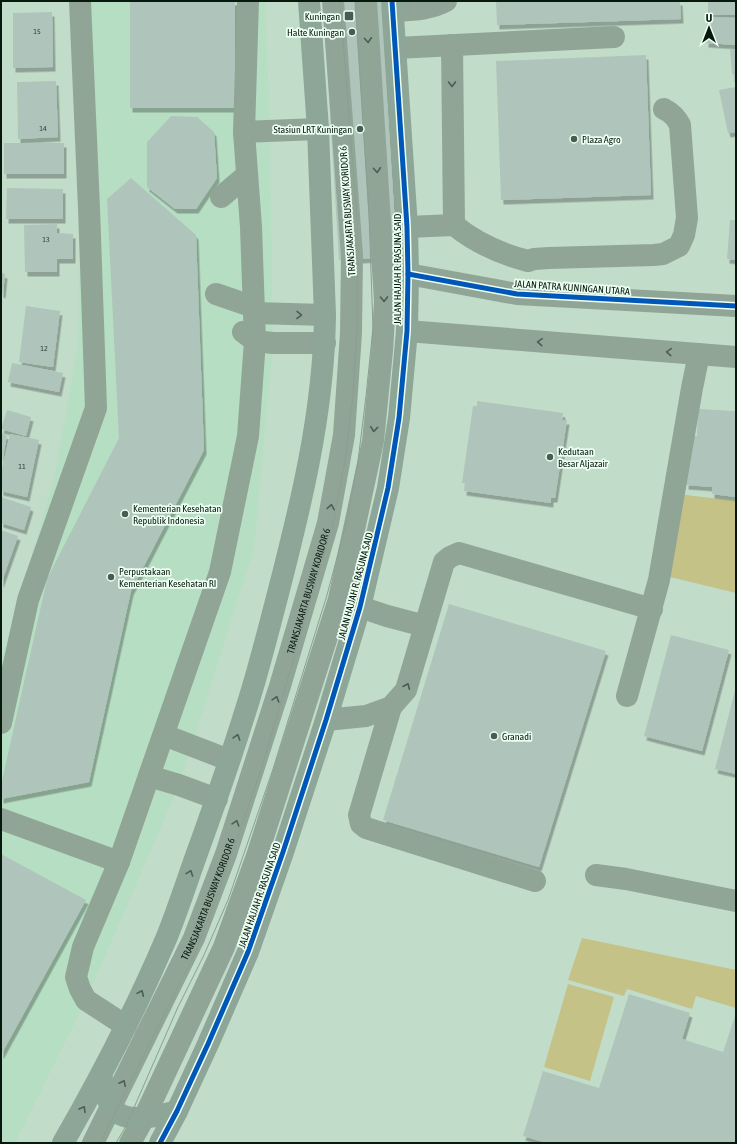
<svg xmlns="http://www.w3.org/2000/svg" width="737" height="1144" font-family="'Asap Condensed',sans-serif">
	<defs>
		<filter id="shadow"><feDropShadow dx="2.5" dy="4.5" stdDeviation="0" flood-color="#0004"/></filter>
	</defs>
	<rect width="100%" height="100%" fill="#c2dcca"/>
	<!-- built -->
	<polygon fill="#b6dec3" points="70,1 265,1 270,131 273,343 254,549 179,785 86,1000 15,1143 1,1143 1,662 54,478 78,347 81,159"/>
	<!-- green -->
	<g fill="#c4c286">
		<polygon points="678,494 736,501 736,593 666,576"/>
		<polygon points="582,938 736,970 736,1008 696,996 692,1009 627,989 624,996 568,980"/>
		<polygon points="568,984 614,997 590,1081 544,1067"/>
	</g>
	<!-- building -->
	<g fill="#afc5bb" filter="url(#shadow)">
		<rect x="130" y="1" width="105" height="107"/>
		<polygon points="323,1 381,1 397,257 339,260"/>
		<polygon points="496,1 680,1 681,19 497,25"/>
		<rect x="708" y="1" width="28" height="14"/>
		<polygon points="52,12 53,67 13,68 13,13"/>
		<polygon points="707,17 736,18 736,45 706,43"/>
		<polygon points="730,49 736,49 736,82 734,82 734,74 732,74"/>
		<polygon points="646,55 651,195 501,200 496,61"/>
		<polygon points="56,81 58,137 18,139 17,82"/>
		<polygon points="736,87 736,132 728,133 719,90"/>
		<polygon points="171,116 197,117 214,132 217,178 196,209 175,209 147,187 147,142"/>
		<rect x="4" y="143" width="60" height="31"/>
		<polygon points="131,178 196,235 204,450 131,591 89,782 1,799 1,785 47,579 119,438 107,199"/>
		<polygon points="7,188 63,189 63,219 6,219"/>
		<polygon points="730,220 736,220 736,260 727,259"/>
		<polygon points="57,224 57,233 73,234 73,259 57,259 57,272 25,272 24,225"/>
		<polygon points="1,273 5,274 3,294 1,293"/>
		<polygon points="26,306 60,311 53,367 19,362"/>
		<polygon points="12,363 63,373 59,392 8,382"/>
		<polygon points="477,401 563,413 562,420 567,420 555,498 551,498 551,503 464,491 465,483 462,483 473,406 477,406"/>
		<polygon points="698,409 736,411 736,497 712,494 712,487 686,485 688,436 697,436"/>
		<polygon points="7,410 31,417 26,436 1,429"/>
		<polygon points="1,433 7,435 2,462 1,462"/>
		<polygon points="10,434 39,440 27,497 1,491 1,473"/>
		<polygon points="1,497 31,507 24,530 1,523"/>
		<polygon points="1,530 18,536 1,584"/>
		<polygon points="449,604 606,651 539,867 383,820"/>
		<polygon points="671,635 729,650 702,751 644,736"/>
		<polygon points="735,690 736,690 736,774 715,769"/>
		<polygon points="1,854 86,900 1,1055"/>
		<polygon points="629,994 690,1013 682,1039 723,1052 736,1013 736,1143 547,1143 523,1136 543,1071 599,1088"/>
	</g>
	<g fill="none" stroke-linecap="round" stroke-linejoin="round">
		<!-- minor -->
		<g stroke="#91a597" stroke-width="22">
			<path d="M393 11C411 10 430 10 446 1"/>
			<polyline points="452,45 454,225"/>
			<polyline points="396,48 614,37"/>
			<polyline points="244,132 318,129"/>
			<polyline points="221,197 247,175"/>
			<path d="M407 227 454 225C476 243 501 254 528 261L534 259 549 258 654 255 663 254 679 246 684 235 687 218 680 125C676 117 672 113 664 109"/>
			<polyline points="408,274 517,294 736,306"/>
			<polyline points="216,294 254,307"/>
			<polyline points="254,313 325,315"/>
			<polyline points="407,331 736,357"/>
			<polyline points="243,332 255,341 273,343 325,343"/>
			<polyline points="360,607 387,616 425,626"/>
			<polyline points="627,696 659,580 692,388 699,354"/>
			<polyline points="391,707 359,815 361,824 366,828 535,881"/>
			<polyline points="326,720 366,716 391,707 406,690 444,562 450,557 459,553 652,609"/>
			<polyline points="1,723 28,600 96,408 89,208 80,1"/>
			<polyline points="164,735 229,760"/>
			<polyline points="149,776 179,785 217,799"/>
			<polyline points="1,819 119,862"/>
			<polyline points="596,875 626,879 736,901"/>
			<polyline points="126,1026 86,1000 80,989 76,977 83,947 119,862 220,572 248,436 255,341 251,227 244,132 248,1"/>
			<path id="s1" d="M93 1143 194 938 226 854 280 686 328 523 344 435 351 333 352 255 333 1"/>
			<polyline points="130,1143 144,1118 224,947 257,856 339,599 373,441 382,351 385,301 366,1"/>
		</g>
		<!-- major -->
		<g stroke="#8da697" stroke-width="22">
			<path d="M101 1076C104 1086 105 1097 111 1106 122 1126 160 1116 177 1111"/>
			<path d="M63 1143C101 1077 136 1009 166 939 177 912 186 884 196 856 216 801 235 746 252 690 260 663 267 636 274 609 299 513 324 415 325 315L318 129 309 1"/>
			<polyline points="160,1143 177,1111 208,1044 248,952 283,852 326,720 360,607 388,488 399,418 407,331 408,274 407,227 392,1"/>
		</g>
		<!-- tram -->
		<g stroke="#8c9e92" stroke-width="1">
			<polyline points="100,1143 196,951 217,896 262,767 333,523 345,461 353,395 357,329 357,218 340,1"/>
			<polyline points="116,1143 126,1126 178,1007 204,955 228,900 273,769 327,595 346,524 358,461 366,396 373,328 369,214 355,1"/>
		</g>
		<defs>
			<g id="cycleway">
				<polyline points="408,274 517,294 736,306"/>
				<polyline points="160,1143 177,1111 208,1044 248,952 283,852 326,720 360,607 388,488 399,418 407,331 408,274 407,227 392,1"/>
			</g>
		</defs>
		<!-- cycleway casing -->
		<use href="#cycleway" stroke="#edfff2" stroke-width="8"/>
		<!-- cycleway -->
		<use href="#cycleway" stroke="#0057b8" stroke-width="5"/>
	</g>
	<!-- one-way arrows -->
	<defs><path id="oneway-chevron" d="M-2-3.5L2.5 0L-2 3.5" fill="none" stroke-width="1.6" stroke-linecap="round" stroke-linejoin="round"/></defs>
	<g stroke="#4c5e52">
		<use href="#oneway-chevron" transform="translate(368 40) rotate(86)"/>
		<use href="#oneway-chevron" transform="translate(452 84) rotate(89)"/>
		<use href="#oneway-chevron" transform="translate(377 170) rotate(86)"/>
		<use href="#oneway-chevron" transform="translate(384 299) rotate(89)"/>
		<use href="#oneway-chevron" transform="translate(299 315) rotate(1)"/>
		<use href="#oneway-chevron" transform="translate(540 342) rotate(-176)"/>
		<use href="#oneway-chevron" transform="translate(669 352) rotate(-176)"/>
		<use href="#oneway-chevron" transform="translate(374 429) rotate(96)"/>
		<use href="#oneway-chevron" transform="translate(331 507) rotate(-80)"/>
		<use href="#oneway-chevron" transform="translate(407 686) rotate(-67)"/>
		<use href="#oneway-chevron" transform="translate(276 699) rotate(-72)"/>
		<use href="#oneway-chevron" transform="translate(236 823) rotate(-72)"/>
		<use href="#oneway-chevron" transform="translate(123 1083) rotate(-64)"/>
	</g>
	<g stroke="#4a5f52">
		<use href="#oneway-chevron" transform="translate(237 737) rotate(-72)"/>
		<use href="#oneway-chevron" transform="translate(190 873) rotate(-70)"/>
		<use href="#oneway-chevron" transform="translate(141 993) rotate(-66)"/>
		<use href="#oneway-chevron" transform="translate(83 1109) rotate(-60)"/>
	</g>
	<!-- markers -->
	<g fill="#485d4f" stroke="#edfff2" stroke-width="1.5">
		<rect x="344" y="11" width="10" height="10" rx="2"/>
		<circle cx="352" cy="32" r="4"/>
		<circle cx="360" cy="129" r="4"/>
		<circle cx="574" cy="139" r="4"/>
		<circle cx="550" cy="457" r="4"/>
		<circle cx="125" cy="514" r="4"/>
		<circle cx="111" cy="577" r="4"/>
		<circle cx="494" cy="736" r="4"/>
	</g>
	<g text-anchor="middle" stroke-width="3.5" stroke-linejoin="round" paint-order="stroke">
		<!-- number labels -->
		<g font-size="8" fill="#314338">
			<text x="37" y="34">15</text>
			<text x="43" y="131">14</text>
			<text x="46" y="242">13</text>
			<text x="44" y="351">12</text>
			<text x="22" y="469">11</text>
		</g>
		<!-- poi labels -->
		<g font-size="10" fill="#07180d" stroke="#edfff2" text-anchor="start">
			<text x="340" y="20" text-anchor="end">Kuningan</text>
			<text x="344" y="36" text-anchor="end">Halte Kuningan</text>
			<text x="352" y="133" text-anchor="end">Stasiun LRT Kuningan</text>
			<text x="582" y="143">Plaza Agro</text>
			<text x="558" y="455">Kedutaan<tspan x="558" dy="12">Besar Aljazair</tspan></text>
			<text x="133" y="512">Kementerian Kesehatan<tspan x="133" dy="12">Republik Indonesia</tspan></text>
			<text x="119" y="575">Perpustakaan<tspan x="119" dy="12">Kementerian Kesehatan RI</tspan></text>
			<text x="502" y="740">Granadi</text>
		</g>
		<!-- street labels -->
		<g font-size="10" fill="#07180d" stroke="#edfff2">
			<text transform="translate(347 211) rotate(-94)" y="4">TRANSJAKARTA BUSWAY KORIDOR 6</text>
			<text transform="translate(397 269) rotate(-90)" y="4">JALAN HAJJAH R. RASUNA SAID</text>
			<text transform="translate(572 287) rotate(4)" y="4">JALAN PATRA KUNINGAN UTARA</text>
			<text transform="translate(355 586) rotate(-75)" y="4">JALAN HAJJAH R. RASUNA SAID</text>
			<text dy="4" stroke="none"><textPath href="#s1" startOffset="594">TRANSJAKARTA BUSWAY KORIDOR 6</textPath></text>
			<text transform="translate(259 895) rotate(-71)" y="4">JALAN HAJJAH R. RASUNA SAID</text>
			<text dy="4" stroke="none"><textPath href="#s1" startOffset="270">TRANSJAKARTA BUSWAY KORIDOR 6</textPath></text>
		</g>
	</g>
	<!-- border -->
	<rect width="737" height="1144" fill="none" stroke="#07180d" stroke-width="4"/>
	<!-- north arrow -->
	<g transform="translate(709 28)" stroke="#edfff2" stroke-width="3" paint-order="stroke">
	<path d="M0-3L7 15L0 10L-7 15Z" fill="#07180d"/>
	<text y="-6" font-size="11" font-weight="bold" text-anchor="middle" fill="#07180d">U</text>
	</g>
</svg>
